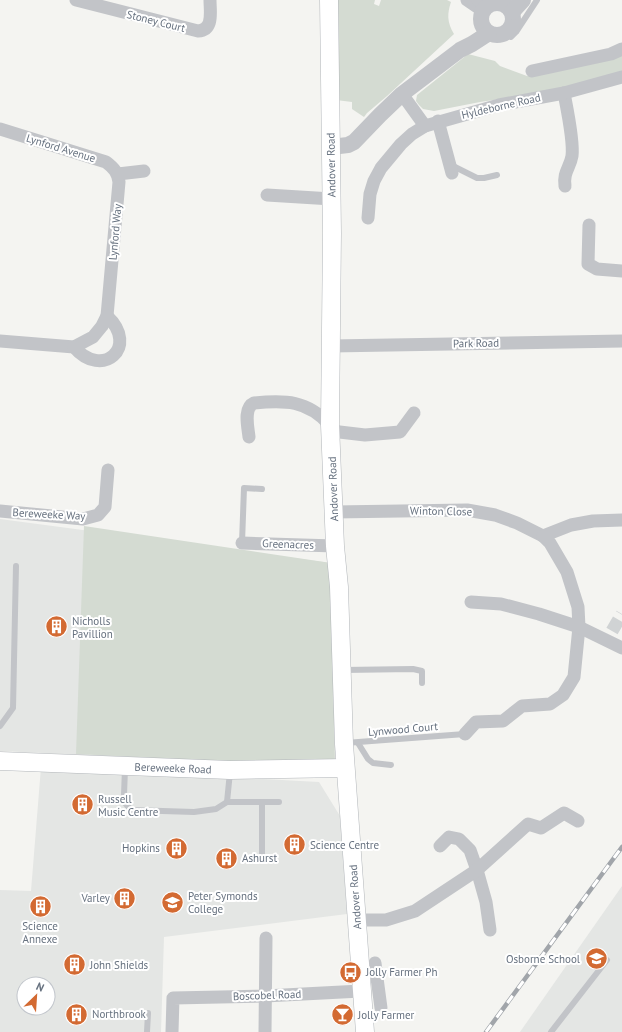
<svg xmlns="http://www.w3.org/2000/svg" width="622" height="1032" font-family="'PT Sans',sans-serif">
	<rect width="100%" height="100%" fill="#f4f4f1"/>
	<!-- built -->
	<g fill="#e4e6e4" fill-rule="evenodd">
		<polygon points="0,519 331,563 335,767 0,751"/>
		<path d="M41 767 319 782 340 816 347 914 164 937 161 1032H0V890L31 891ZM24 984H48V1008H24Z"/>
		<polygon points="622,886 622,1032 520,1032"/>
	</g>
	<!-- green -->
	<g fill="#d4dbd2">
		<path d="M336 0H375L374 4 379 6 381 0H447L451 2C447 14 447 22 454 34L387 96 367 113 364 117 352 109V102L336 100Z"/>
		<polygon points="468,54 495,61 500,66 527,76 536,75 622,54 622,72 547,92 480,102 434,111 423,109 419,105 416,101 417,95"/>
		<polygon points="84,526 331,563 335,767 76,754"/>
	</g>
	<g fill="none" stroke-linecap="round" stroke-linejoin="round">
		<!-- minor-tunnel -->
		<polyline stroke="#d0d3d4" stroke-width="13" stroke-dasharray="13 6" stroke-linecap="butt" points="612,631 622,614"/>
		<defs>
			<g id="secondary">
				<polyline points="329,0 332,233 330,425 335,546 339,587 344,744 365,1032"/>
				<polyline points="0,761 230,770 345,768"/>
			</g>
		</defs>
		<!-- secondary casing -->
		<use href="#secondary" stroke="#b2b6ba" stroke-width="19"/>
		<!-- service -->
		<g stroke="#c2c4c8" stroke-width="6">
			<polyline points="505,33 511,37 516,32 537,0"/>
			<polyline points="451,165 477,178 484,178 497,175"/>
			<polyline points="242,543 244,488 262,489"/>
			<polyline points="343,670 413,669 422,671 422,683"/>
			<polyline points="0,726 13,708 16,566"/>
			<polyline points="345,743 465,734"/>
			<polyline points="358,743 368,759 373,763 391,765"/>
			<polyline points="125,768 124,795 125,803 131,810 194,812 216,809 227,802 230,772"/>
			<polyline points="227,802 279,802"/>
			<polyline points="262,802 262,860"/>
			<polyline points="147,1032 148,1013"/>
			<polyline points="551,1032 607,960"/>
		</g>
		<!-- minor -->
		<g stroke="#c2c4c8" stroke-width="13">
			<path d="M76 0 198 31C214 30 210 12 210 0"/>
			<polyline points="467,0 483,11"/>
			<polyline points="478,0 491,4"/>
			<polyline points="532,71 611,54 622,49"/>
			<path d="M564 93C567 109 574 141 572 156 570 168 563 172 565 186"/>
			<polyline points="402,94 425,126"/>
			<polyline points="438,121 452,173"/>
			<path d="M0 129 106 162C114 168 118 173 119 182L107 316 102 326 93 337 74 347 0 341"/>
			<polyline points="118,174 144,171"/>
			<polyline points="267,195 332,199"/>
			<polyline points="368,218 370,194 374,181 381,168 401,144 412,134 425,126 499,105 564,93 622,77"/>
			<polyline points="589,225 588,264 597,269 622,271"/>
			<polyline points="331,346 622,341"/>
			<path d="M74 347C102 380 140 347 107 316"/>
			<polyline points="331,431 365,435 400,432 414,413"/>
			<path d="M249 437C248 427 243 408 254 403 285 400 307 400 330 425"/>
			<polyline points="0,511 83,519 98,515 105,507 108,470"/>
			<polyline points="334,512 467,510 495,515 517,523 543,536 550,543 567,572 578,607 579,627 574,677 563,695 550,704 522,706 503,721 476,722 465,734"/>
			<polyline points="543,536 571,525 593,521 622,520"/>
			<polyline points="242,543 335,546"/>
			<polyline points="471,602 501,604 539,614 579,627 622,648"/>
			<polyline points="440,846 449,837 459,839 470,850 477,870 486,902 490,930"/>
			<polyline points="356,920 386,920 415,911 477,870 528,824 541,828 564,813 578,821"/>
			<polyline points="375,963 381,1008"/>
			<polyline points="172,1032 173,998 265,996 361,991"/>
			<polyline points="265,1032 266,938"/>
		</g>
		<!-- tertiary -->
		<g stroke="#c2c4c8" stroke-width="16">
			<circle cx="497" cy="19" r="16"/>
			<polyline points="512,12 523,0"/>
			<polyline points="331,147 348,145 354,142 380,115 402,94 460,50 472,44 489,33"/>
		</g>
		<!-- secondary -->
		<use href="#secondary" stroke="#fff" stroke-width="18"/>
		<defs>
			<polyline id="rail" points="486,1032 622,847"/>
		</defs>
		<!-- rail casing -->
		<use href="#rail" stroke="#a1a5aa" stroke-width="4.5"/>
		<!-- rail -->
		<use href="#rail" stroke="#fff" stroke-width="3" stroke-dasharray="9" stroke-linecap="butt"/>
	</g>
	<!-- icons -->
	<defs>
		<symbol id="building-disc" viewBox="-11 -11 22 22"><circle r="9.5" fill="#d36a32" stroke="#fff"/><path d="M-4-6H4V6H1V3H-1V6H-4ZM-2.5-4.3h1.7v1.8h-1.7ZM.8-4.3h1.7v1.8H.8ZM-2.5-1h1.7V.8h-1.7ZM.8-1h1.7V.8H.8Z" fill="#fff"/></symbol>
		<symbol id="university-disc" viewBox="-11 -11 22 22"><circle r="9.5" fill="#d36a32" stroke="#fff"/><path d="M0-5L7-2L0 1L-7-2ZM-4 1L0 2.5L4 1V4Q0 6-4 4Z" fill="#fff"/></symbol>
		<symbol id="school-disc" viewBox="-11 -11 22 22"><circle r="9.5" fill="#d36a32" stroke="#fff"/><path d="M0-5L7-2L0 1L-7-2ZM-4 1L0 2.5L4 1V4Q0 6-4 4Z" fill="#fff"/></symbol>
		<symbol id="bus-disc" viewBox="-11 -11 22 22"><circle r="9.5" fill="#d36a32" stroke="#fff"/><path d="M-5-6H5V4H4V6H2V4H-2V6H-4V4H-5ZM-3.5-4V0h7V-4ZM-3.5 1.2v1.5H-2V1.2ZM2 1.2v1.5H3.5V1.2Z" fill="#fff"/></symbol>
		<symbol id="bar-disc" viewBox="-11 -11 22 22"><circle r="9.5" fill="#d36a32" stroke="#fff"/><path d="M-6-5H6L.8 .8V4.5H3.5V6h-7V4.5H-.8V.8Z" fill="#fff"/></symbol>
	</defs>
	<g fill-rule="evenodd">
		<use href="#building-disc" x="44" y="614" width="25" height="25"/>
		<use href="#building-disc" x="70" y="792" width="25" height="25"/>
		<use href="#building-disc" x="282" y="832" width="25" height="25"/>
		<use href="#building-disc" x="164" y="836" width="25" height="25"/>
		<use href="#building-disc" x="214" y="846" width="25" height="25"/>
		<use href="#building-disc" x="112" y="886" width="25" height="25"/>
		<use href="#university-disc" x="160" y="890" width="25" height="25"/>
		<use href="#building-disc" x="28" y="894" width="25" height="25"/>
		<use href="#school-disc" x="584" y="946" width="25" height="25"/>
		<use href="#building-disc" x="62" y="952" width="25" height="25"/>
		<use href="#bus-disc" x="338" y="960" width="25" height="25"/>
		<use href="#building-disc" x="64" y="1002" width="25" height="25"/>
		<use href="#bar-disc" x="330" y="1002" width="25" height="25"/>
	</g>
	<g text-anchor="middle" stroke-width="4" stroke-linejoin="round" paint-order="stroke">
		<!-- street labels -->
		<g font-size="11" fill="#66717f" stroke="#fff">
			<text transform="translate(156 21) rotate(14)" y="4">Stoney Court</text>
			<text transform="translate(501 106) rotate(-13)" y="4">Hyldeborne Road</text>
			<text transform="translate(61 148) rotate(17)" y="4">Lynford Avenue</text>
			<text transform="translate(331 165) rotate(-91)" y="4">Andover Road</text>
			<text transform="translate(115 232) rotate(-85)" y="4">Lynford Way</text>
			<text transform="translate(476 343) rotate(-1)" y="4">Park Road</text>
			<text transform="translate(333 489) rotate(-92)" y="4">Andover Road</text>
			<text transform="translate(441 511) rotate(1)" y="4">Winton Close</text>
			<text transform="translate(49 514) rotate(3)" y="4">Bereweeke Way</text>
			<text transform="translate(288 544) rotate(2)" y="4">Greenacres</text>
			<text transform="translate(403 729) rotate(-5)" y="4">Lynwood Court</text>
			<text transform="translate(173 768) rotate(2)" y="4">Bereweeke Road</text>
			<text transform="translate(355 897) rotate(-94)" y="4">Andover Road</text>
			<text transform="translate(267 995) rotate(-2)" y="4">Boscobel Road</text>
		</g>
		<!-- poi labels -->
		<g font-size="11" fill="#66717f" stroke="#fff" text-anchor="start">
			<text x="72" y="625">Nicholls<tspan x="72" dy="13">Pavillion</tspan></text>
			<text x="98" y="803">Russell<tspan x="98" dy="13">Music Centre</tspan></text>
			<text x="310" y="849">Science Centre</text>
			<text x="160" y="852" text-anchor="end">Hopkins</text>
			<text x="242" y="862">Ashurst</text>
			<text x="188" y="900">Peter Symonds<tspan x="188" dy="13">College</tspan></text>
			<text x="110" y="902" text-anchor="end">Varley</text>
			<text x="40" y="930" text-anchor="middle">Science<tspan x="40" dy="13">Annexe</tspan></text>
			<text x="580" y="963" text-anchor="end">Osborne School</text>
			<text x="90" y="969">John Shields</text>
			<text x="366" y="976">Jolly Farmer Ph</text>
			<text x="92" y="1018">Northbrook</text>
			<text x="358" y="1019">Jolly Farmer</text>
		</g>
	</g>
	<!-- north arrow -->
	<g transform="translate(36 996) rotate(25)"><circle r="19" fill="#ffffff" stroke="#c2c6cc"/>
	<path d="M0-3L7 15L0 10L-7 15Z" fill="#d36a32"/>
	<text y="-6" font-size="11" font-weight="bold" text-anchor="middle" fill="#66717f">N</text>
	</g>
</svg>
